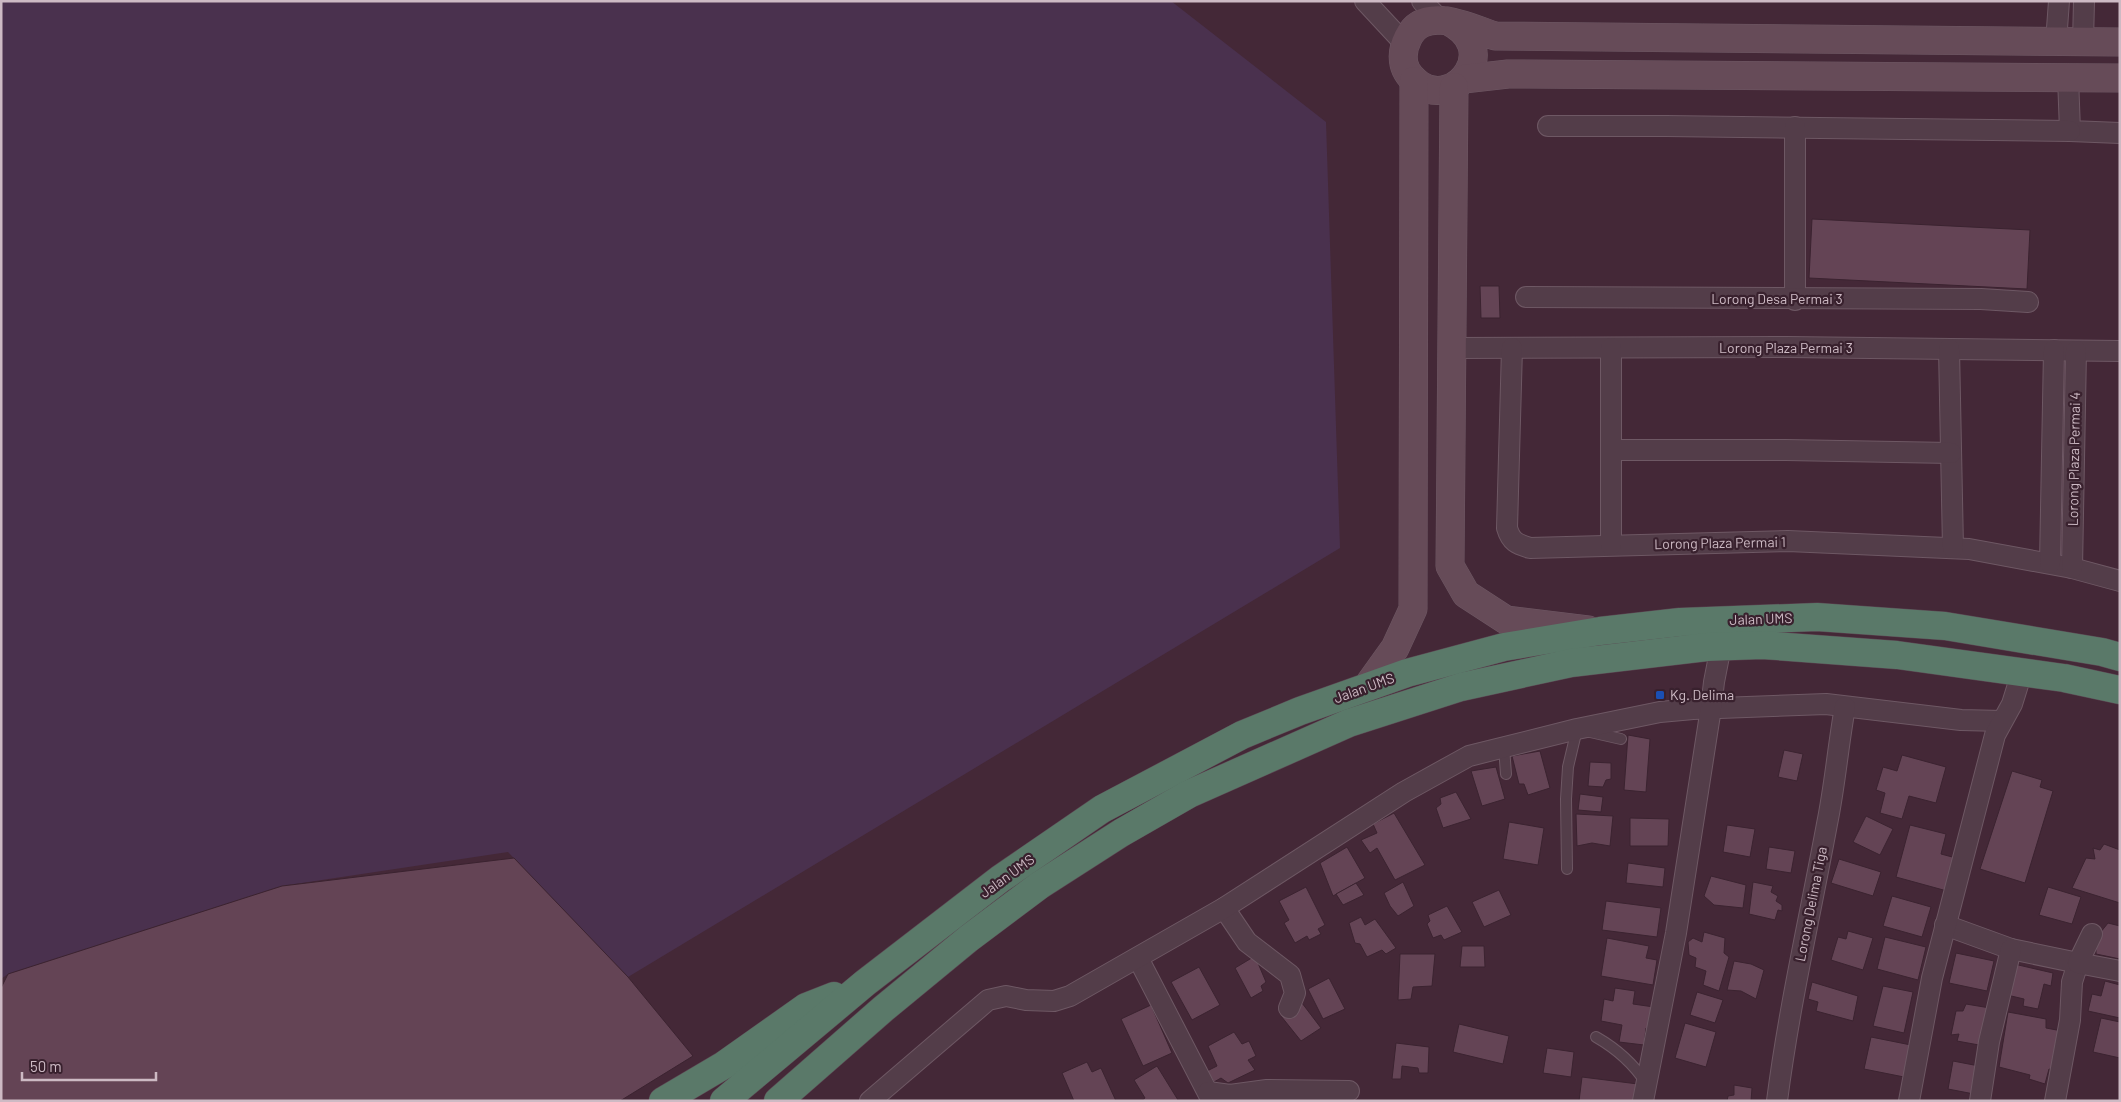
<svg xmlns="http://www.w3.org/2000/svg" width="2121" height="1102" font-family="Barlow,sans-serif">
	<rect width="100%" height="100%" fill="#442837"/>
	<!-- green -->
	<polygon fill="#4a314e" points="1,1 1171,1 1326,122 1340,548 628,977 508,852 282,886 8,974 1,979"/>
	<!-- building -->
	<g fill="#644455" stroke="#3b2330">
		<polygon points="1812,219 2030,230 2027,289 1809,278"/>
		<polygon points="1480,286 1499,286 1500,318 1481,318"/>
		<polygon points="1628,735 1650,739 1646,792 1624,790"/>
		<polygon points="1784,750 1803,754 1797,781 1778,777"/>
		<polygon points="1540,751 1550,788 1528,795 1524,784 1519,784 1512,756"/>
		<polygon points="1902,755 1946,767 1936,803 1909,796 1902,819 1880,813 1885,793 1876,790 1883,767 1897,771"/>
		<polygon points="1590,762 1611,763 1611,779 1606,780 1603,787 1588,786"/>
		<polygon points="1496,767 1505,799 1482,806 1471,771"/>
		<polygon points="2012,771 2042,780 2040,787 2053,791 2025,883 1980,869"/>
		<polygon points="1456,792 1471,819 1443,828 1436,808 1441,804 1440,798"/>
		<polygon points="1580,794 1603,797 1601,812 1578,810"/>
		<polygon points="1394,813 1425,865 1395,880 1377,848 1370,853 1361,840 1377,833 1373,824"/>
		<polygon points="1576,814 1613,816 1610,846 1592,843 1577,846"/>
		<polygon points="1866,816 1893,829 1880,855 1853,842"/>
		<polygon points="1630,818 1669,819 1668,846 1630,846"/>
		<polygon points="1509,822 1544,828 1538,865 1503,859"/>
		<polygon points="1727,825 1755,829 1750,857 1723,852"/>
		<polygon points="1910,825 1946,834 1941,854 1956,858 1947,891 1896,877"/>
		<polygon points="2104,844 2120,850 2120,903 2072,888 2086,858 2095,859 2093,848 2100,850"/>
		<polygon points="1347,847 1365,878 1333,896 1320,863"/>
		<polygon points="1769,847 1795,851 1791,873 1766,869"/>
		<polygon points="514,858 628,977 693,1056 620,1101 1,1101 1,988 8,974 282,886"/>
		<polygon points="1839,859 1881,872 1873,896 1831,883"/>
		<polygon points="1628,863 1665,868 1663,887 1626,883"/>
		<polygon points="1711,876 1746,885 1743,908 1714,905 1704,896"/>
		<polygon points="1403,882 1414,906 1398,916 1390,906 1384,893"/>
		<polygon points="1753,882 1773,886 1771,892 1778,896 1776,901 1782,905 1782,911 1778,910 1775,920 1749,914"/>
		<polygon points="1356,883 1364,895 1343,905 1336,894"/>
		<polygon points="1306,887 1325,925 1318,929 1321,934 1309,940 1307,936 1295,943 1284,923 1289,920 1279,901"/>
		<polygon points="2048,887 2081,897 2072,924 2039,915"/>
		<polygon points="1499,890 1511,915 1484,927 1472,902"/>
		<polygon points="1892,896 1931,907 1922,937 1883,926"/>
		<polygon points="1606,901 1661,908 1657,937 1602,930"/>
		<polygon points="1447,906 1462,932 1444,940 1441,935 1433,938 1427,924 1430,921 1428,915"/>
		<polygon points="1361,917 1365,925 1375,919 1396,948 1386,954 1382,950 1367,957 1360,944 1355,943 1349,923"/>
		<polygon points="2108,923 2120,926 2120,959 2096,954 2096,938"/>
		<polygon points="1848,931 1873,938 1863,970 1831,960 1838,937 1846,939"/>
		<polygon points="1704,932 1725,938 1724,953 1729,957 1719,991 1703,985 1706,971 1695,967 1696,958 1689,955 1688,942 1693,938 1702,942"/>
		<polygon points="1885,937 1926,947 1918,980 1877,969"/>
		<polygon points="1607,938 1649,946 1646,958 1657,960 1653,985 1601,976"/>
		<polygon points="1462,946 1484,946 1485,967 1460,967"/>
		<polygon points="1956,953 1994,961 1987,991 1949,983"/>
		<polygon points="1400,954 1435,954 1432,986 1413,987 1411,999 1398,1000"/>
		<polygon points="1255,956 1266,982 1261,986 1263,991 1251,998 1235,968"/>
		<polygon points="1734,961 1751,964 1764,970 1756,999 1741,991 1727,990"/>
		<polygon points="2014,964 2053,973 2051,986 2044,984 2038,1009 2023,1006 2024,999 2007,995"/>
		<polygon points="1199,967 1220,1005 1192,1020 1171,982"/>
		<polygon points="1329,978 1345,1009 1323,1019 1308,989"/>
		<polygon points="2105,981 2120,985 2120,1018 2088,1011 2092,994 2101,996"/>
		<polygon points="1812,982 1858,996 1853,1021 1816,1011 1818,1002 1808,999"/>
		<polygon points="1883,986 1913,992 1904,1033 1873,1026"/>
		<polygon points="1615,988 1635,991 1633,1004 1654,1007 1650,1029 1646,1028 1644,1045 1619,1042 1622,1025 1601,1021 1604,999 1613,1001"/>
		<polygon points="1697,992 1723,1000 1715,1023 1690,1015"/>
		<polygon points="1302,1003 1321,1028 1301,1041 1281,1016"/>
		<polygon points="1966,1004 1990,1008 1979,1045 1957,1041 1959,1034 1951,1035 1956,1011 1963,1011"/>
		<polygon points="1151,1005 1172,1053 1143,1066 1121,1019"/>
		<polygon points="2008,1012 2046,1019 2046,1028 2062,1031 2054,1070 2049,1069 2045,1084 2029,1079 2030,1075 1999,1067"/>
		<polygon points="2101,1018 2120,1022 2120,1058 2093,1052"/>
		<polygon points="1685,1023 1716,1032 1706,1067 1675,1058"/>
		<polygon points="1459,1024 1509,1036 1503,1064 1453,1052"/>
		<polygon points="1234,1032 1242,1044 1249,1041 1256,1056 1248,1060 1255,1070 1228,1083 1221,1078 1214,1082 1207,1071 1217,1066 1208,1046"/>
		<polygon points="1871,1037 1911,1045 1904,1077 1864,1069"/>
		<polygon points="1396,1043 1429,1047 1428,1073 1419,1073 1418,1068 1402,1066 1401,1079 1392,1079"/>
		<polygon points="1547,1048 1574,1052 1571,1077 1543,1073"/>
		<polygon points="1953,1061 1979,1066 1974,1094 1948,1089"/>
		<polygon points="1087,1062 1092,1072 1101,1068 1116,1101 1074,1101 1062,1073"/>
		<polygon points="1157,1066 1178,1100 1177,1101 1141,1101 1145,1098 1134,1080"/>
		<polygon points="1582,1077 1638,1084 1636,1101 1579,1101"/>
		<polygon points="1734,1085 1752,1088 1751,1101 1727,1101 1728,1096 1734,1095"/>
	</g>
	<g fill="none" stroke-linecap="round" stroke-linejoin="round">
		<defs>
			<g id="lane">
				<polyline points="1504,747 1506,774"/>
				<polyline points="1567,869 1566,799 1568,767 1577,729 1621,739"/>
				<path d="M1596 1037C1617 1049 1633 1063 1646 1083"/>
			</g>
			<g id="street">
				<polyline points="1365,1 1405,44"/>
				<polyline points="1422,1 1440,20"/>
				<polyline points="2056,42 2059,1"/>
				<polyline points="2083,42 2084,1"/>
				<polyline points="2068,77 2070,131 2120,133"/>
				<polyline points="1548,126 1666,126 2070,131"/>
				<polyline points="1795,127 1795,300"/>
				<polyline points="1526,297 1981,299 2028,302"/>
				<polyline points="1452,348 1788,347 2120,351"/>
				<path d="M1512 348 1507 528C1511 542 1517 544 1530 548L1788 541 1969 549 2072 568 2120 581"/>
				<polyline points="1949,349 1953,548"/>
				<polyline points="1611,450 1786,450 1951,453"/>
				<polyline points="1611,545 1611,348"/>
				<polyline points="2050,563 2054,350"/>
				<polyline points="2072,568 2076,351"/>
				<polyline points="1224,908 1247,942 1290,975 1295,993 1289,1008"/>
				<polyline points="1945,925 2011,949 2078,963 2072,982 2070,1020 2055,1101"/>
				<polyline points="2092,934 2078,963 2120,971"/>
				<polyline points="1138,958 1212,1101"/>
				<polyline points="1208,1092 1230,1095 1267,1090 1349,1091"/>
				<polyline points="870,1101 988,1000 1006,996 1026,1000 1054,1001 1070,996 1224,908 1404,792 1469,756 1577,729 1660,712 1693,709 1826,704 1961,720 2002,721"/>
				<polyline points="1643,1101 1676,933 1711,708 1714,682 1721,646"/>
				<path d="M1777 1101C1789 1007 1810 916 1827 824 1835 785 1838 746 1845 707"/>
				<polyline points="1909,1101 1932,978 1995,735 2012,704 2022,672"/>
				<polyline points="1980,1101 1989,1042 2011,949"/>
			</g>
			<g id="secondary">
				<path d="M1448 21C1503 48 1456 109 1420 85 1413 80 1406 73 1404 64 1402 55 1404 46 1408 38 1425 4 1470 28 1495 36L2120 42"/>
				<polyline points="1464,79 1508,74 2120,78"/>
				<polyline points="1454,87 1450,566 1466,594 1506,620 1588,630"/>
				<polyline points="1367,687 1395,648 1413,609 1414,81"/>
			</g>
			<g id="highway">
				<polyline points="663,1101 724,1065 806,1007 834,996"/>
				<polyline points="724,1101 865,983 1000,879 1102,809 1242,735 1300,711 1407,673 1504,647 1600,631 1680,622 1817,617 1945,626 2102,652 2120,657"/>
				<polyline points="778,1101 883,1009 968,939 1040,885 1121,833 1189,794 1349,723 1461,687 1571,663 1707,647 1762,645 1897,655 2064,678 2120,690"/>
			</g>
		</defs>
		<!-- lane casing -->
		<use href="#lane" stroke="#6e5864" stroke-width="12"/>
		<!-- street casing -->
		<use href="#street" stroke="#6e5864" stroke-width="22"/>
		<!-- secondary casing -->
		<use href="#secondary" stroke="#6e5864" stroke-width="29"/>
		<!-- highway casing -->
		<use href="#highway" stroke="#5b4451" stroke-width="29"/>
		<!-- lane -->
		<use href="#lane" stroke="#533d49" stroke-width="10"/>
		<!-- street -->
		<use href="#street" stroke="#533d49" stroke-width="20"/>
		<!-- secondary -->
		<use href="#secondary" stroke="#664b58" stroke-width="28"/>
		<!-- highway -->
		<use href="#highway" stroke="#5a7969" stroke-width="28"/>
	</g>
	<!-- markers -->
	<rect fill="#1a4fb4" stroke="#39212e" stroke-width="2" x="1655" y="690" width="10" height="10" rx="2.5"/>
	<g text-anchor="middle" stroke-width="4.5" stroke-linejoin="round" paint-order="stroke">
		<!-- street labels -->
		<g font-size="14" fill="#cdbac4" stroke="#39212e">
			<text x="1777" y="304">Lorong Desa Permai 3</text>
			<text x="1786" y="353">Lorong Plaza Permai 3</text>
			<text transform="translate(2074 459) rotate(-89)" y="5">Lorong Plaza Permai 4</text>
			<text transform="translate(1720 543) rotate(-1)" y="5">Lorong Plaza Permai 1</text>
			<text transform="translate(1761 619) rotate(-2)" y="5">Jalan UMS</text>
			<text transform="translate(1364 688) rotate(-20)" y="5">Jalan UMS</text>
			<text transform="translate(1007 876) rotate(-36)" y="5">Jalan UMS</text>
			<text transform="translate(1811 904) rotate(-79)" y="5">Lorong Delima Tiga</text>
		</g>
		<!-- poi labels -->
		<g font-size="14" fill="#cdbac4" stroke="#39212e" text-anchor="start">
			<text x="1670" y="700">Kg. Delima</text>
		</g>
	</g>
	<!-- border -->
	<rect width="2121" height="1102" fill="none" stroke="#cdbac4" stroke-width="5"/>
	<!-- scale -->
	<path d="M22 1072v8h134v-8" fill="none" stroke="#cdbac4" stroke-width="2.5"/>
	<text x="30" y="1072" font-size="15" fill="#cdbac4" stroke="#39212e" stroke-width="4" paint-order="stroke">50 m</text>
</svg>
